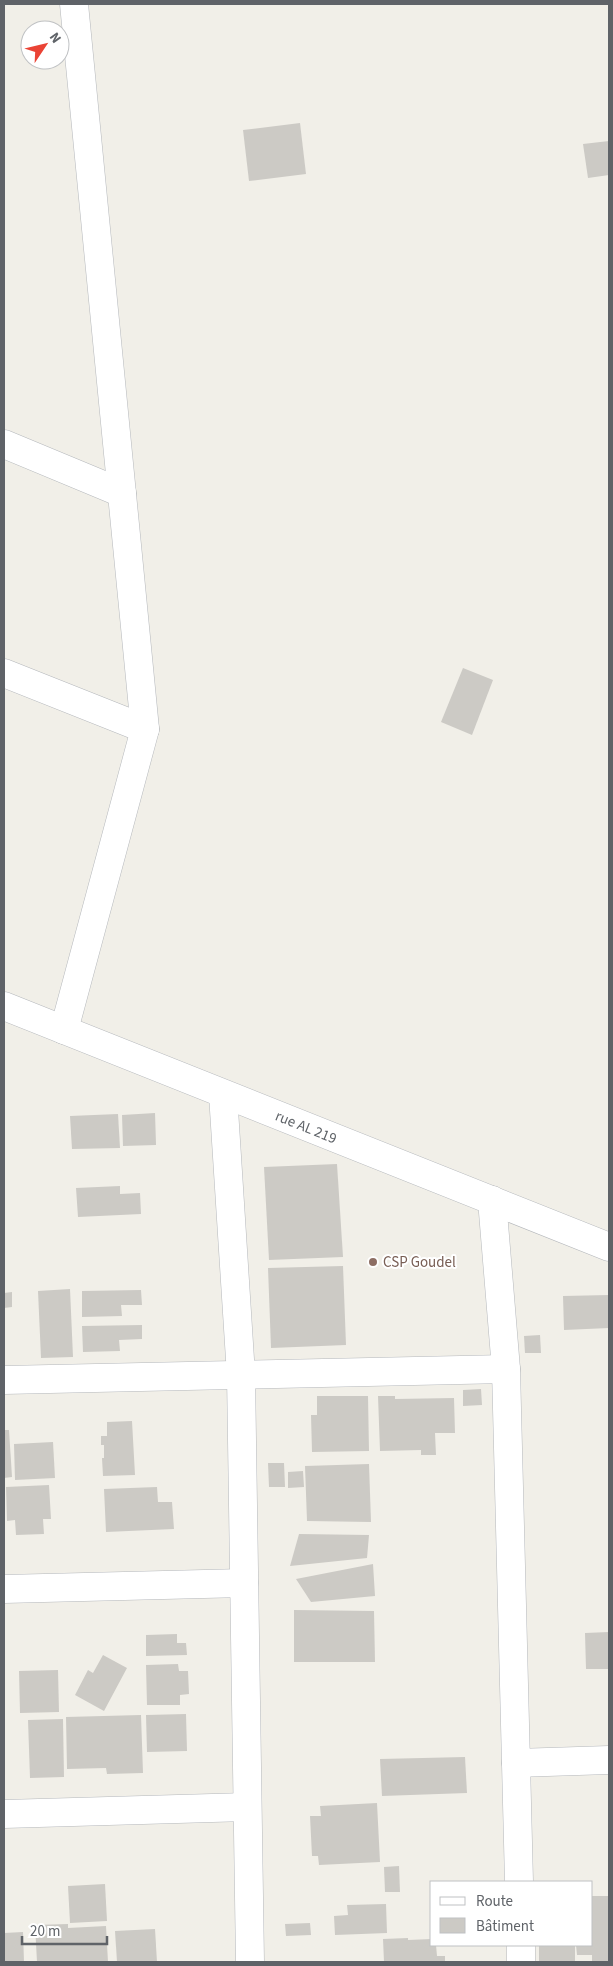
<svg xmlns="http://www.w3.org/2000/svg" width="613" height="1966" font-family="'Source Sans 3',sans-serif">
	<rect width="100%" height="100%" fill="#f1efe8"/>
	<!-- building -->
	<g fill="#cccac5">
		<polygon points="300,123 306,174 249,181 243,130"/>
		<polygon points="609,141 609,175 588,178 583,144"/>
		<polygon points="463,668 493,680 472,735 441,722"/>
		<polygon points="155,1113 156,1145 123,1146 122,1115"/>
		<polygon points="118,1114 120,1148 72,1149 70,1116"/>
		<polygon points="337,1164 343,1257 269,1260 264,1167"/>
		<polygon points="120,1186 120,1194 140,1193 141,1214 78,1217 76,1188"/>
		<polygon points="343,1266 346,1345 271,1348 268,1268"/>
		<polygon points="70,1289 73,1357 41,1358 38,1291"/>
		<polygon points="141,1290 142,1305 121,1305 122,1316 82,1317 82,1291"/>
		<polygon points="12,1292 12,1307 4,1308 4,1293"/>
		<polygon points="609,1295 609,1328 564,1330 563,1296"/>
		<polygon points="142,1325 142,1339 119,1340 120,1351 83,1352 82,1326"/>
		<polygon points="540,1335 541,1353 525,1353 524,1336"/>
		<polygon points="481,1389 482,1405 463,1406 463,1390"/>
		<polygon points="317,1396 368,1396 369,1451 312,1452 311,1415 317,1415"/>
		<polygon points="378,1396 395,1396 395,1399 454,1398 455,1433 435,1433 436,1455 421,1455 421,1450 380,1451"/>
		<polygon points="132,1421 135,1475 103,1476 102,1458 104,1458 104,1445 101,1445 101,1436 107,1436 107,1422"/>
		<polygon points="4,1430 9,1430 12,1477 4,1478"/>
		<polygon points="53,1442 55,1478 15,1480 14,1444"/>
		<polygon points="268,1463 284,1463 285,1487 269,1487"/>
		<polygon points="369,1464 371,1522 307,1521 305,1466"/>
		<polygon points="303,1471 304,1487 288,1488 288,1472"/>
		<polygon points="49,1485 51,1519 43,1519 44,1534 16,1535 15,1520 7,1521 6,1487"/>
		<polygon points="157,1487 158,1502 172,1502 174,1529 106,1532 104,1489"/>
		<polygon points="299,1534 369,1535 367,1558 290,1566"/>
		<polygon points="373,1564 375,1596 311,1602 296,1579"/>
		<polygon points="294,1610 374,1611 375,1662 294,1662"/>
		<polygon points="609,1632 609,1669 586,1669 585,1633"/>
		<polygon points="177,1634 177,1643 186,1643 187,1655 146,1656 146,1635"/>
		<polygon points="103,1655 127,1668 104,1711 75,1695 88,1670 93,1673"/>
		<polygon points="178,1664 179,1671 188,1671 189,1694 180,1695 180,1705 147,1705 146,1665"/>
		<polygon points="58,1670 59,1712 20,1713 19,1671"/>
		<polygon points="186,1714 187,1751 147,1752 146,1715"/>
		<polygon points="141,1715 143,1773 107,1774 106,1768 67,1769 66,1717"/>
		<polygon points="63,1719 64,1777 30,1778 28,1720"/>
		<polygon points="465,1757 467,1793 382,1796 380,1759"/>
		<polygon points="377,1803 380,1862 319,1865 318,1856 312,1856 310,1816 321,1816 320,1806"/>
		<polygon points="399,1866 400,1892 385,1892 384,1867"/>
		<polygon points="105,1884 107,1921 70,1923 68,1886"/>
		<polygon points="592,1896 609,1896 609,1962 592,1962 592,1955 577,1955 576,1945 592,1945"/>
		<polygon points="386,1904 387,1933 335,1935 334,1916 348,1915 347,1905"/>
		<polygon points="310,1923 311,1935 286,1936 285,1924"/>
		<polygon points="68,1924 68,1928 106,1926 108,1962 37,1962 35,1925"/>
		<polygon points="155,1929 157,1962 117,1962 115,1931"/>
		<polygon points="23,1932 24,1962 4,1962 4,1933"/>
		<polygon points="408,1938 408,1940 432,1939 432,1945 436,1945 437,1956 445,1956 445,1962 384,1962 383,1939"/>
		<polygon points="539,1945 575,1945 575,1961 539,1962"/>
	</g>
	<g fill="none" stroke-linecap="round" stroke-linejoin="round">
		<defs>
			<g id="minor">
				<polyline points="4,444 122,493"/>
				<polyline points="4,673 145,729"/>
				<polyline points="4,1006 609,1247"/>
				<polyline points="64,1030 145,729 74,4"/>
				<polyline points="223,1094 241,1375 250,1962"/>
				<polyline points="492,1200 506,1369 519,1882"/>
				<polyline points="4,1380 506,1369"/>
				<polyline points="4,1589 244,1583"/>
				<polyline points="516,1763 609,1760"/>
				<polyline points="4,1814 247,1807"/>
				<polyline points="521,1945 521,1962"/>
			</g>
		</defs>
		<!-- minor casing -->
		<use href="#minor" stroke="#b5b8bc" stroke-width="29"/>
		<!-- minor -->
		<use href="#minor" stroke="#fff" stroke-width="28"/>
	</g>
	<!-- markers -->
	<circle fill="#8d6e63" stroke="#fff" stroke-width="2" cx="373" cy="1262" r="5"/>
	<g text-anchor="middle" stroke-width="4" stroke-linejoin="round" paint-order="stroke">
		<!-- street labels -->
		<g font-size="15" fill="#5f6368" stroke="#fff">
			<text transform="translate(306 1127) rotate(22)" y="5">rue AL 219</text>
		</g>
		<!-- education labels -->
		<g font-size="15" fill="#785e54" stroke="#fff" text-anchor="start">
			<text x="383" y="1267">CSP Goudel</text>
		</g>
	</g>
	<!-- border -->
	<rect width="613" height="1966" fill="none" stroke="#5f6368" stroke-width="10"/>
	<!-- legend -->
	<rect x="430" y="1881" width="162" height="65" fill="#ffffff" stroke="#bfc1c3"/>
	<rect x="440" y="1897" width="25" height="8" fill="#ffffff" stroke="#bfc1c3"/>
	<text x="476" y="1906" font-size="15" fill="#5f6368">Route</text>
	<rect x="440" y="1918" width="25" height="15" fill="#cccac5" stroke="#bfc1c3"/>
	<text x="476" y="1931" font-size="15" fill="#5f6368">Bâtiment</text>
	<!-- north arrow -->
	<g transform="translate(45 45) rotate(55)"><circle r="24" fill="#ffffff" stroke="#bfc1c3"/>
	<path d="M0-4L9 19L0 12L-9 19Z" fill="#ea4335"/>
	<text y="-8" font-size="14" font-weight="bold" text-anchor="middle" fill="#5f6368">N</text>
	</g>
	<!-- scale -->
	<path d="M22 1936v8h85v-8" fill="none" stroke="#5f6368" stroke-width="2.5"/>
	<text x="30" y="1936" font-size="15" fill="#5f6368" stroke="#ffffff" stroke-width="4" paint-order="stroke">20 m</text>
</svg>
